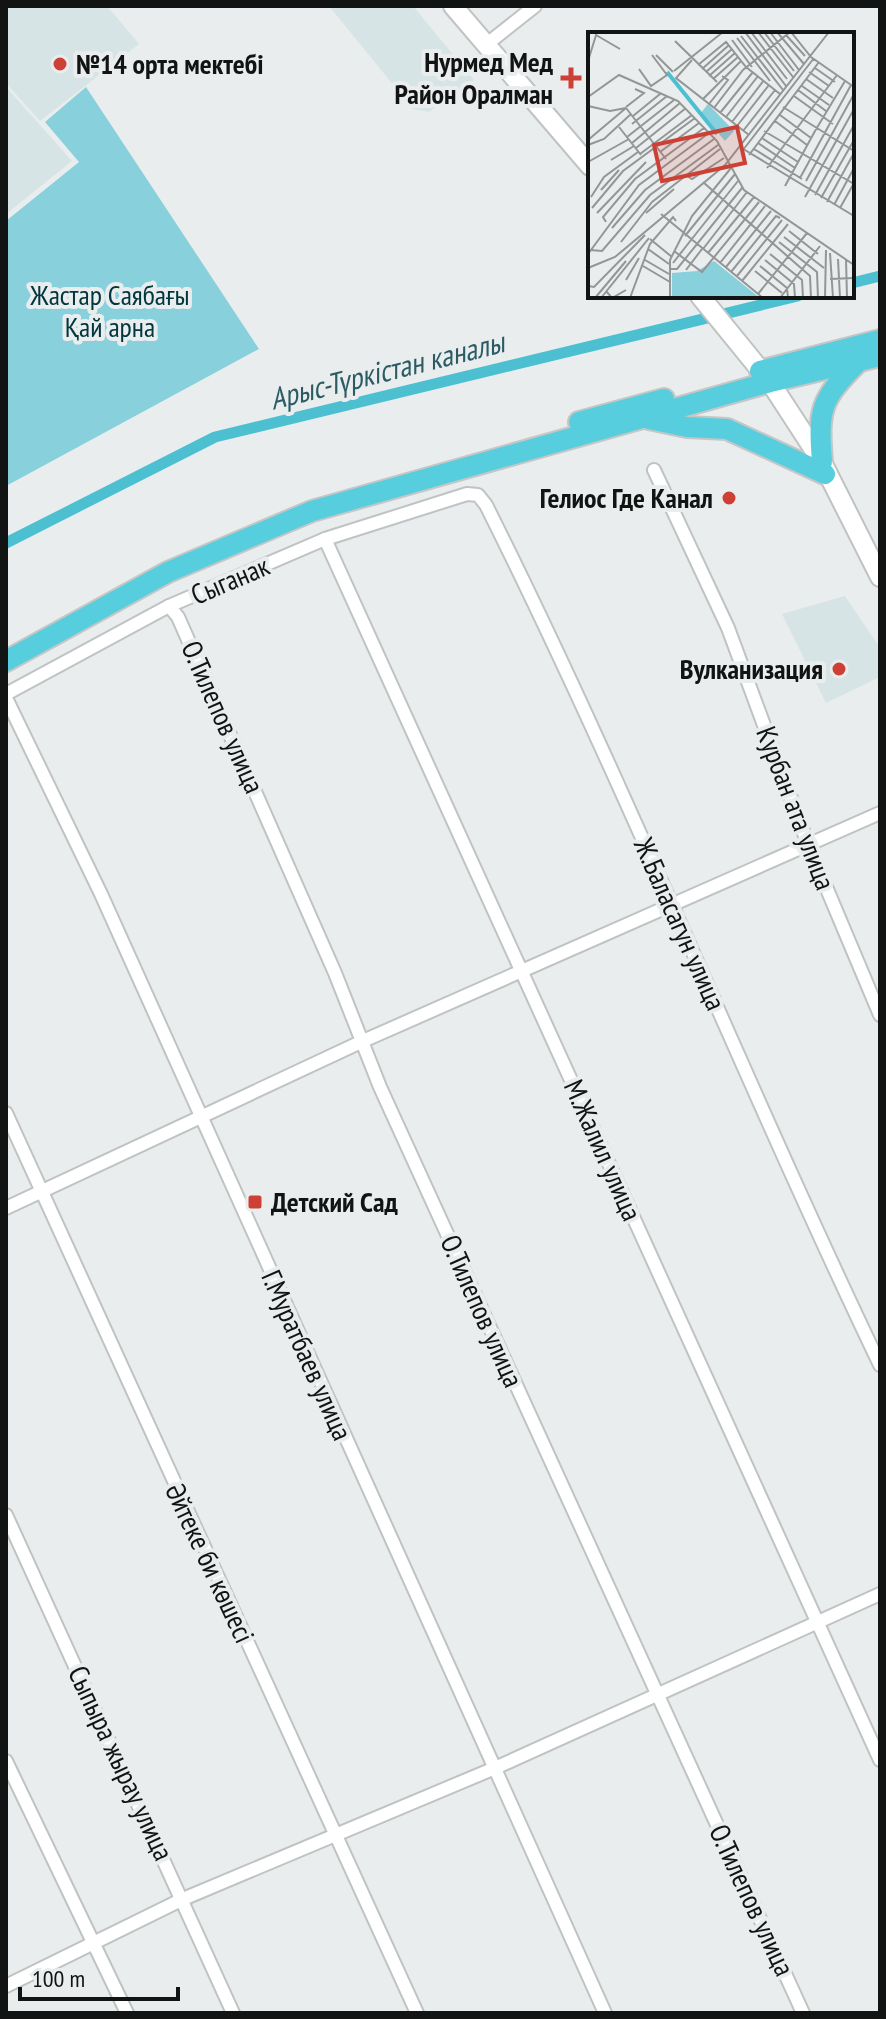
<svg xmlns="http://www.w3.org/2000/svg" width="886" height="2019" font-family="'PT Sans Narrow',sans-serif">
	<rect width="100%" height="100%" fill="#e9edee"/>
	<!-- built -->
	<g fill="#d6e4e6">
		<polygon points="6,6 107,6 139,44 40,121 6,83"/>
		<polygon points="329,6 413,6 474,80 429,112 413,109"/>
		<polygon points="6,87 72,161 6,214"/>
		<polygon points="845,596 880,648 880,677 826,703 782,614"/>
	</g>
	<!-- green -->
	<polygon fill="#87d0dc" points="86,87 259,349 6,486 6,221 79,162 45,122"/>
	<g fill="none" stroke-linecap="round" stroke-linejoin="round">
		<!-- canal -->
		<g stroke="#4cc0d1" stroke-width="11">
			<polyline points="852,283 880,276"/>
			<polyline points="6,543 215,437 798,296"/>
		</g>
		<defs>
			<g id="minor">
				<polyline points="487,44 535,6"/>
				<polyline points="654,470 728,628 808,844 880,1015"/>
				<polyline points="325,539 880,1760"/>
				<polyline points="169,606 178,617 335,973 380,1087 803,2013"/>
				<path d="M6 694 169 606 325 539 467 494 478 495 486 505C627 787 744 1081 880 1365"/>
				<polyline points="6,698 101,894 605,2013"/>
				<polyline points="6,1113 417,2013"/>
				<polyline points="6,1208 363,1041 880,813"/>
				<polyline points="6,1515 233,2013"/>
				<polyline points="6,1761 127,2013"/>
				<polyline points="6,1986 183,1899 495,1768 880,1594"/>
			</g>
			<g id="secondary">
				<polyline points="453,6 590,166"/>
				<polyline points="700,296 770,382 822,462 880,577"/>
			</g>
			<g id="trunk">
				<polyline points="760,371 880,340"/>
				<polyline points="649,419 687,427 727,429 825,474"/>
				<polyline points="579,422 664,399"/>
				<path d="M822 462C818 410 820 400 857 363"/>
				<polyline points="6,661 168,572 312,511 770,382 880,356"/>
			</g>
		</defs>
		<!-- minor casing -->
		<use href="#minor" stroke="#bfc3c3" stroke-width="16"/>
		<!-- secondary casing -->
		<use href="#secondary" stroke="#bfc3c3" stroke-width="22"/>
		<!-- trunk casing -->
		<use href="#trunk" stroke="#c6c6c6" stroke-width="24"/>
		<!-- minor -->
		<use href="#minor" stroke="#fff" stroke-width="12"/>
		<!-- secondary -->
		<use href="#secondary" stroke="#fff" stroke-width="18"/>
		<!-- trunk -->
		<use href="#trunk" stroke="#57cede" stroke-width="20"/>
	</g>
	<!-- markers -->
	<g fill="#cd4035" stroke="#e9edee" stroke-width="3">
		<circle cx="60" cy="64" r="8"/>
		<path d="M567 66h8v8h8v8h-8v8h-8v-8h-8v-8h8z"/>
		<circle cx="729" cy="498" r="8"/>
		<circle cx="839" cy="669" r="8"/>
		<rect x="247" y="1194" width="16" height="16" rx="4"/>
	</g>
	<g text-anchor="middle" stroke-width="8" stroke-linejoin="round" paint-order="stroke">
		<!-- poi labels -->
		<g font-size="28" font-weight="bold" fill="#121313" stroke="#e9edee" text-anchor="end">
			<text x="553" y="72">Нурмед Мед<tspan x="553" dy="32">Район Оралман</tspan></text>
			<text x="76" y="74" text-anchor="start">№14 орта мектебі</text>
			<text x="713" y="508">Гелиос Где Канал</text>
			<text x="823" y="679">Вулканизация</text>
			<text x="271" y="1212" text-anchor="start">Детский Сад</text>
		</g>
		<!-- park labels -->
		<g font-size="28" fill="#00363d" stroke="#e9edee">
			<text x="110" y="305">Жастар Саябағы<tspan x="110" dy="32">Қай арна</tspan></text>
		</g>
		<!-- street labels -->
		<g font-size="28" fill="#121313" stroke="#e9edee">
			<text transform="translate(230 580) rotate(-23)" y="10">Сыганак</text>
			<text transform="translate(223 717) rotate(66)" y="10">О.Тилепов улица</text>
			<text transform="translate(796 808) rotate(69)" y="10">Курбан ата улица</text>
			<text transform="translate(680 924) rotate(66)" y="10">Ж.Баласагун улица</text>
			<text transform="translate(603 1150) rotate(66)" y="10">М.Жалил улица</text>
			<text transform="translate(482 1311) rotate(66)" y="10">О.Тилепов улица</text>
			<text transform="translate(307 1355) rotate(66)" y="10">Г.Муратбаев улица</text>
			<text transform="translate(210 1563) rotate(65)" y="10">Әйтеке би көшесі</text>
			<text transform="translate(121 1763) rotate(65)" y="10">Сыпыра жырау улица</text>
			<text transform="translate(752 1900) rotate(65)" y="10">О.Тилепов улица</text>
		</g>
		<!-- water labels -->
		<g font-size="30" font-style="italic" fill="#2b5c63" stroke="#e9edee">
			<text transform="translate(387 371) rotate(-14)" y="10">Арыс-Түркістан каналы</text>
		</g>
	</g>
	<!-- overview -->
	<g transform="translate(588 32)">
		<rect width="266" height="266" fill="#e9edee"/>
		<path d="M120 72 146 99 137 109 113 81ZM126 229 172 266H84V241L109 239Z" fill="#87d0dc"/>
		<path fill="none" stroke="#4cc0d1" stroke-width="4" d="M79 40 129 102"/>
		<path fill="none" stroke="#939696" stroke-width="2" d="M157 0 198 54M163 0 199 47M170 0 205 45M176 0 206 39M182 0 211 38M189 0 216 32M203 0 223 25 266 55M8 3 32 17M198 3 217 24M153 4 195 58M149 6 182 49M144 8 164 35M87 9 129 50M68 23 85 40M104 28 88 46 161 103M0 29 9 0M110 33 138 10 158 35 192 62M227 36 247 50M51 37 63 54 79 43 64 23M114 37 141 13M86 39 135 0M118 40 144 17M221 40 241 54M121 44 147 21M125 47 150 25M218 47 245 66M214 54 241 73M210 58 238 79M206 64 245 92M0 65 31 43 90 69 129 109 156 158 266 233M115 67 153 29M121 72 140 48 134 44M0 74 22 79 38 76M38 75 56 61 47 57M195 75 266 119M38 76 78 127M126 76 155 38 202 0M132 81 165 40M192 83 223 106M45 84 72 62M138 85 170 44M187 89 219 113M144 90 176 48M44 92 79 64M149 94 181 53M31 95 53 123M155 99 187 58M176 99 266 152M227 99 257 49M39 105 86 68M174 106 210 130M0 108 38 76M44 111 92 71M170 111 207 136M0 113 16 107 43 82M152 115 266 184M48 116 98 76M166 117 214 147M155 118 226 26M72 120 111 91M52 122 104 83M161 123 231 30M23 128 46 114M0 130 41 107M179 136 249 43M99 144 104 147 136 126M212 146 263 53M218 149 266 62M115 150 222 244 223 266M197 154 227 99M13 158 31 138M227 163 266 93M3 165 16 145 50 120M217 165 266 77M233 166 266 108M64 170 132 117M239 170 266 121M246 173 266 136M4 176 35 139 107 86M252 176 266 151M9 181 58 130M58 181 86 157M73 182 175 266M18 190 15 185 47 147 116 96M24 196 57 158 126 107M201 199 230 222M97 204 147 142M196 205 236 236M62 207 84 225M103 208 150 149M33 210 64 170M191 210 229 240 230 266M60 217 81 232M115 217 159 160M2 218 14 219 62 163 130 113M86 219 114 240 171 170M120 221 166 165M242 221 245 266M0 222 51 153 121 101M182 222 214 248 215 266M250 227 252 266M258 227 259 266M57 228 81 242M177 228 206 252 207 266M85 231 103 208M132 231 177 174M55 234 82 250M172 234 199 256 200 266M138 235 183 179M0 236 27 225 137 133 241 0M81 237H89L154 156M98 238 114 217M167 239 194 261M143 240 188 184 192 186M149 244 194 188M242 247 266 246M38 248 51 226M154 249 200 192M0 254 6 255 57 203M18 259 24 266 38 258M170 262 219 201M7 266 38 229M13 266 61 206M42 266 62 212 85 185 88 189M82 266V228L104 184 143 136M192 266 232 214M237 266 238 218"/>
		<path fill="#cd4035" fill-opacity="0.15" stroke="#cd4035" stroke-width="4" d="M149 95 157 131 74 149 66 113Z"/>
		<rect width="266" height="266" fill="none" stroke="#121313" stroke-width="4"/>
	</g>
	<!-- border -->
	<rect width="886" height="2019" fill="none" stroke="#121313" stroke-width="16"/>
	<!-- scale -->
	<path d="M20 1987v12h158v-12" fill="none" stroke="#121313" stroke-width="4"/>
	<text x="32" y="1987" font-size="24" fill="#121313" stroke="#e9edee" stroke-width="6" paint-order="stroke">100 m</text>
</svg>
